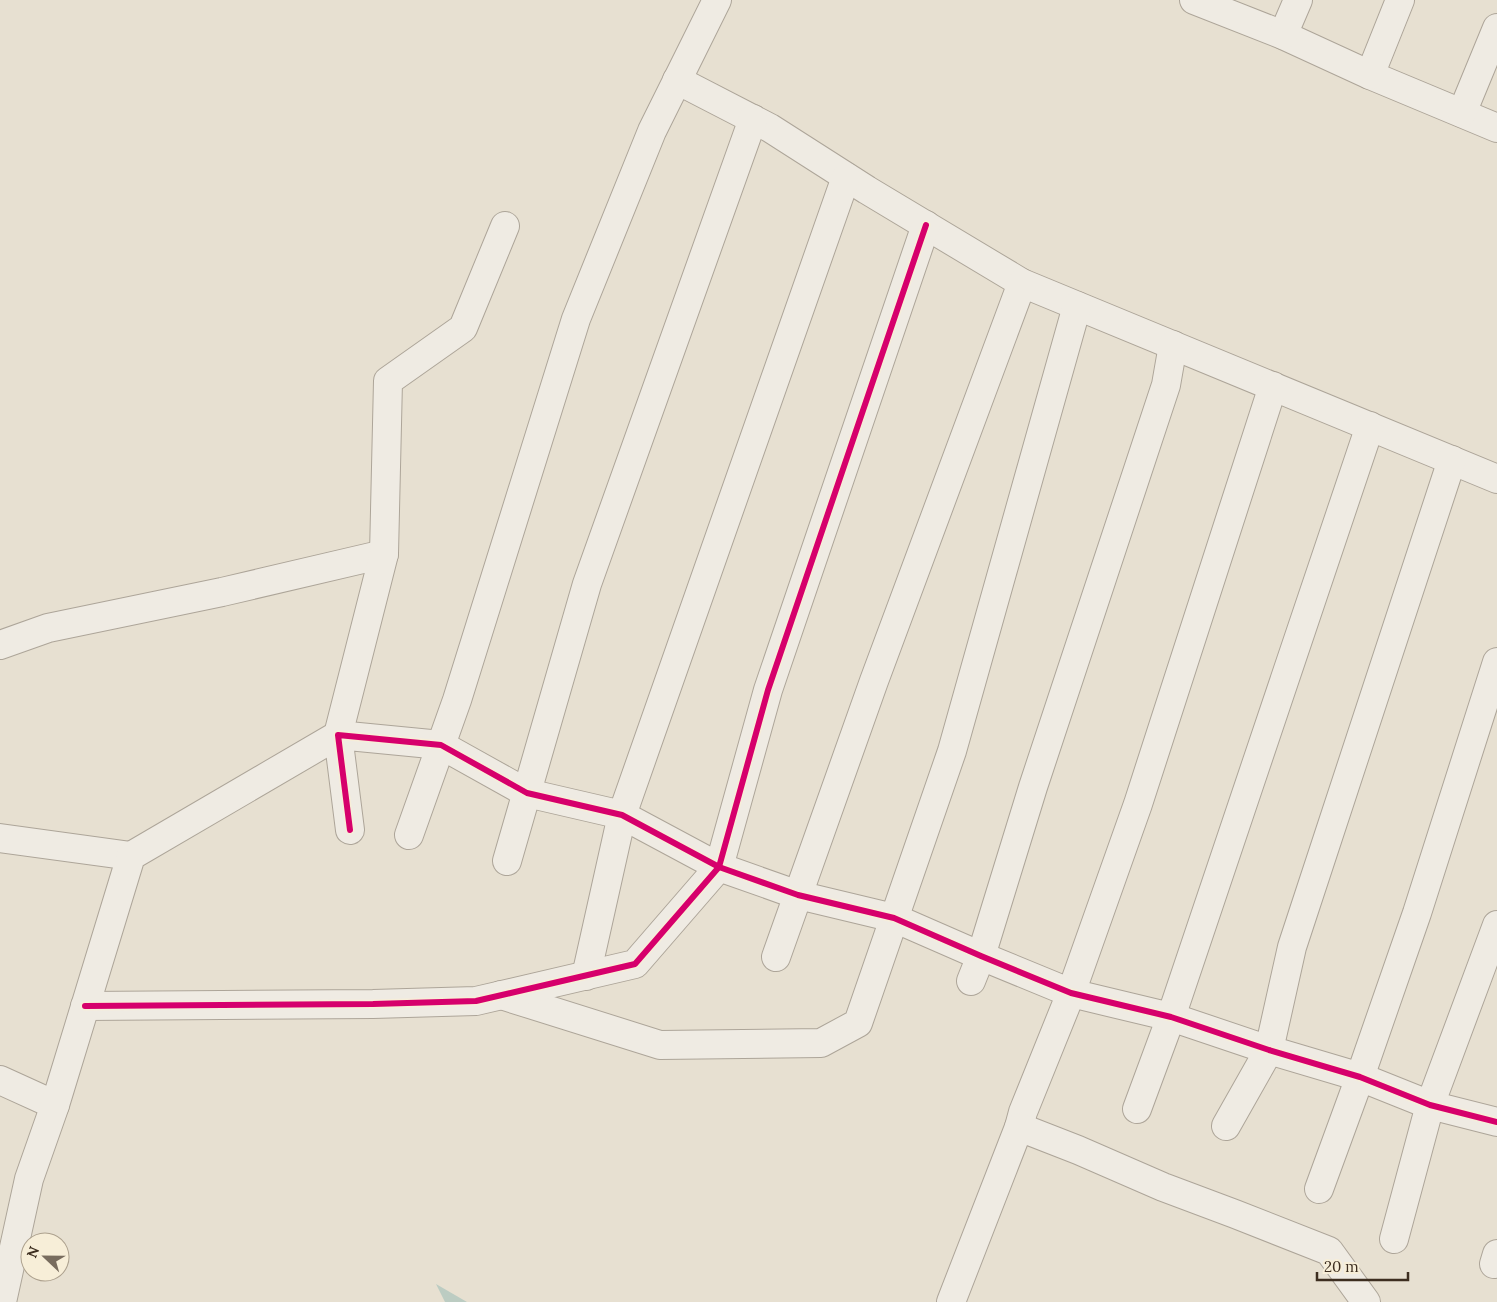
<svg xmlns="http://www.w3.org/2000/svg" width="1497" height="1302" font-family="Lora,serif">
	<rect width="100%" height="100%" fill="#e7e0d1"/>
	<!-- water -->
	<polygon fill="#bcccc2" points="436,1284 467,1302 445,1302"/>
	<g fill="none" stroke-linecap="round" stroke-linejoin="round">
		<defs>
			<g id="minor">
				<polyline points="1194,0 1283,35 1370,75 1497,128"/>
				<polyline points="1283,35 1298,0"/>
				<polyline points="1370,75 1400,0"/>
				<polyline points="677,80 770,128 867,190 1022,283 1497,479"/>
				<polyline points="1462,113 1497,28"/>
				<polyline points="0,645 48,628 222,592 384,554"/>
				<polyline points="350,830 338,735 441,745 527,793 622,815 719,867 798,895 894,918 981,956 1071,993 1171,1017 1269,1050 1360,1077 1430,1105 1497,1122"/>
				<polyline points="409,835 457,700 576,319 652,131 717,0"/>
				<polyline points="0,838 131,856"/>
				<polyline points="507,861 587,584 753,119"/>
				<polyline points="776,957 874,681 1022,283"/>
				<polyline points="586,976 622,815 846,177"/>
				<polyline points="971,981 981,956 1033,787 1166,385 1173,345"/>
				<polyline points="501,995 660,1045 821,1043 858,1023 952,751 1077,306"/>
				<polyline points="85,1006 373,1004 476,1001 635,964 719,867 768,690 926,225"/>
				<polyline points="0,1080 55,1105"/>
				<polyline points="1137,1109 1171,1017 1370,426"/>
				<polyline points="1226,1126 1269,1050 1292,947 1452,460"/>
				<polyline points="1019,1127 1023,1112 1071,993 1138,804 1273,386"/>
				<polyline points="1319,1189 1360,1077 1417,913 1497,662"/>
				<polyline points="1394,1239 1430,1105 1497,925"/>
				<polyline points="1494,1264 1497,1254"/>
				<polyline points="2,1302 29,1179 55,1105 131,856 338,735 384,554 388,381 463,328 505,226"/>
				<polyline points="951,1302 1019,1127 1078,1150 1163,1187 1235,1214 1329,1251 1366,1302"/>
			</g>
		</defs>
		<!-- minor casing -->
		<use href="#minor" stroke="#ada599" stroke-width="30"/>
		<!-- minor -->
		<use href="#minor" stroke="#efebe3" stroke-width="28"/>
		<defs>
			<g id="cycleway">
				<polyline points="350,830 338,735 441,745 527,793 622,815 719,867 798,895 894,918 981,956 1071,993 1171,1017 1269,1050 1360,1077 1430,1105 1497,1122"/>
				<polyline points="85,1006 373,1004 476,1001 635,964 719,867 768,690 926,225"/>
			</g>
		</defs>
		<!-- cycleway casing -->
		<use href="#cycleway" stroke="#f7eed8" stroke-width="9"/>
		<!-- cycleway -->
		<use href="#cycleway" stroke="#d6006c" stroke-width="6"/>
	</g>
	<!-- north arrow -->
	<g transform="translate(45 1257) rotate(292)"><circle r="24" fill="#f7eed8" stroke="#ada18e"/>
	<path d="M0-4L9 19L0 12L-9 19Z" fill="#786c5e"/>
	<text y="-8" font-size="14" font-weight="bold" text-anchor="middle" fill="#3d2e20">N</text>
	</g>
	<!-- scale -->
	<path d="M1317 1272v8h91v-8" fill="none" stroke="#3d2e20" stroke-width="2.5"/>
	<text x="1324" y="1272" font-size="15" fill="#3d2e20" stroke="#f7eed8" stroke-width="4" paint-order="stroke">20 m</text>
</svg>
